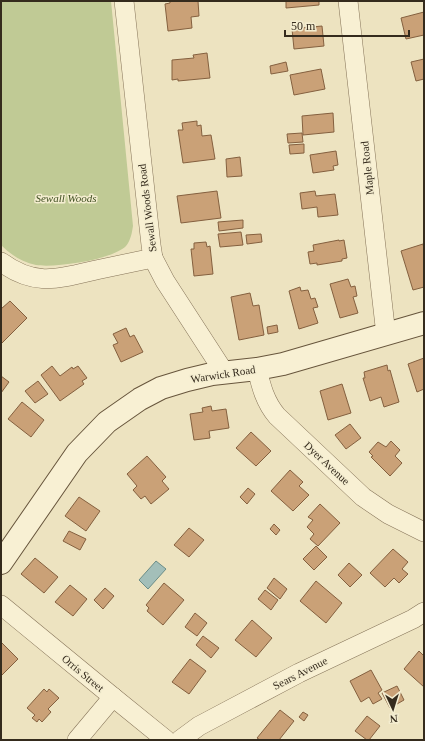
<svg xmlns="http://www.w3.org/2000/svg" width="425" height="741" font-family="Georgia,serif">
	<rect width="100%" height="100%" fill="#ede3c0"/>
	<!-- green -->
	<path fill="#c0ca95" d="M1 1H111L133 226C132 232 131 240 126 246 112 260 55 268 36 265 22 262 11 255 1 245Z"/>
	<!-- water -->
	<polygon fill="#a3bfb9" stroke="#6b8d87" points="156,561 166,569 148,589 139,580"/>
	<!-- building -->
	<g fill="#caa177" stroke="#84603f">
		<polygon points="170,1 198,1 199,16 191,17 192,28 168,31 165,4 170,3"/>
		<polygon points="286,1 319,1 319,5 286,8"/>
		<polygon points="424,12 424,35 406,39 401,18"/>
		<polygon points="322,26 324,46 294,49 292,29"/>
		<polygon points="207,53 210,78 178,81 178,79 172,80 172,60 194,58 193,55"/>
		<polygon points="424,59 424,79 416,81 411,62"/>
		<polygon points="286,62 288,71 271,74 270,66"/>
		<polygon points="321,69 325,89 294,95 290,75"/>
		<polygon points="333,113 334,132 303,135 302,116"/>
		<polygon points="197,121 197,126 201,125 202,136 211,135 215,159 183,163 178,130 183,130 182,123"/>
		<polygon points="302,133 303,142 288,143 287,134"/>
		<polygon points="304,144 304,153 290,154 289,145"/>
		<polygon points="336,151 338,165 333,166 334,170 313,173 310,155"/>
		<polygon points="240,157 242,176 227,177 226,159"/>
		<polygon points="217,191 221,218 181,223 177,196"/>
		<polygon points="315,191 316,196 335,194 338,215 318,217 317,207 302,209 300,193"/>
		<polygon points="243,220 243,228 219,231 218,222"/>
		<polygon points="241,232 243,245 220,247 218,234"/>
		<polygon points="261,234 262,242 247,244 246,235"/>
		<polygon points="339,240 339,241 344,240 347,258 342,259 342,261 317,265 317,263 310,264 308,252 314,251 313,245"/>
		<polygon points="206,242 207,247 210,246 213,274 194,276 191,249 194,249 194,243"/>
		<polygon points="423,244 424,249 424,287 413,290 401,251"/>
		<polygon points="348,279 351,287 355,286 357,296 353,297 358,313 340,318 330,284"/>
		<polygon points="300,287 301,291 308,290 311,299 315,298 318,307 313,308 318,323 299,329 289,291"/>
		<polygon points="250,293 253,306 259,305 264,335 239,340 231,297"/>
		<polygon points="10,301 27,318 1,344 1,309"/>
		<polygon points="277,325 278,332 268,334 267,327"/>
		<polygon points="126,328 130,337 134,335 143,352 121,362 113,345 118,343 113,334"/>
		<polygon points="424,358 424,389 417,392 408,364"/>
		<polygon points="387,365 388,371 390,370 399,402 384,407 381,397 370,401 363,378 365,378 364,372"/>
		<polygon points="52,366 60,376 72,367 73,369 78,366 87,378 82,381 84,384 60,401 41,375"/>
		<polygon points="1,376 9,382 1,393"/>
		<polygon points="38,381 48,394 35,403 25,391"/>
		<polygon points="342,384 351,413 328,420 320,391"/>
		<polygon points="22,402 44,420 31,437 8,419"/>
		<polygon points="211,406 212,411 226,409 229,428 209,431 210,438 194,440 190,414 203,412 202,408"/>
		<polygon points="350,424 361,438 346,449 335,435"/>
		<polygon points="251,432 271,451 256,466 236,448"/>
		<polygon points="391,441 400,450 395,456 402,463 390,476 371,457 373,456 369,452 378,442 386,447"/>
		<polygon points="147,456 166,477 162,481 169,489 151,504 145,496 141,499 133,490 137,486 127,474"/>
		<polygon points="290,470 303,482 299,486 309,495 293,511 271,491"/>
		<polygon points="248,488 255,494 247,504 240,497"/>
		<polygon points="79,497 100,511 86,531 65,516"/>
		<polygon points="320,504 340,523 318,546 310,539 314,534 307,527 313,520 308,517"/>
		<polygon points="274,524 280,530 276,535 270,529"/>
		<polygon points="189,528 204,540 189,557 174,545"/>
		<polygon points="69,531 86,539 80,550 63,541"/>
		<polygon points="316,546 327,557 314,570 303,559"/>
		<polygon points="393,549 408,562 402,569 408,574 399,583 394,578 385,587 370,573"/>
		<polygon points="35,558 58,577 44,593 21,574"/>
		<polygon points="349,563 362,575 350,587 338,575"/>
		<polygon points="274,578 287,589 280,599 267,588"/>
		<polygon points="316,581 342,603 326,623 300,601"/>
		<polygon points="164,583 184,600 163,625 147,611 149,608 146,605"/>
		<polygon points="70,585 87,599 73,616 55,602"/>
		<polygon points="105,588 114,596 103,609 94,600"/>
		<polygon points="265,590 278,600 271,610 258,599"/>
		<polygon points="195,613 207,623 197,636 185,627"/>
		<polygon points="252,620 272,638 256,657 235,640"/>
		<polygon points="203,636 219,648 211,658 196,645"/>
		<polygon points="1,642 18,659 1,676"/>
		<polygon points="419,651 424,656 424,687 404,669"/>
		<polygon points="190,659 206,671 189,694 172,682"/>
		<polygon points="371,670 382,690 378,693 382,699 373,704 369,697 361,702 350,681"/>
		<polygon points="397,686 404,700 390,708 382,693"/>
		<polygon points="44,689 47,692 49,689 59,698 48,709 51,712 42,722 39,719 37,722 32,718 35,715 27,708"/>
		<polygon points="280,710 294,721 279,740 260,740 257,738"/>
		<polygon points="303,712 308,715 304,721 299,717"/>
		<polygon points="367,716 380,726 369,740 367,740 355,731"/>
	</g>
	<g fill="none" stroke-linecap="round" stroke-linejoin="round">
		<defs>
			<g id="street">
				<polyline points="348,1 386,335"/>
				<polyline points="153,258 165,281 224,372"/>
				<path d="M1 262C35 287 58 279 96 270 115 266 134 262 153 258L151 245 124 1"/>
				<path d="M257 369C261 386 265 402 277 416L363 497 388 514 424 532"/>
				<polyline points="1,605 113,697 166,740"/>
				<polyline points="77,740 113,697"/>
				<polyline points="180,740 199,726 299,673 413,619 424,612"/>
			</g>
			<polyline id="secondary" points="1,563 77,453 107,422 140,399 161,388 187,380 212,374 257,369 283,364 424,323"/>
		</defs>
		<!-- street casing -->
		<use href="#street" stroke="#867459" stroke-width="20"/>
		<!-- secondary casing -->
		<use href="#secondary" stroke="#67553c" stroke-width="24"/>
		<!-- street -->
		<use href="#street" stroke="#f8f0d3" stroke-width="19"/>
		<!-- secondary -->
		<use href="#secondary" stroke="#f8f0d3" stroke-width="22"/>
	</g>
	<g text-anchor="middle" stroke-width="3" stroke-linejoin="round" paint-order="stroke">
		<!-- street labels -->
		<g font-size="11" fill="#352b1d" stroke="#f4edd0">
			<text transform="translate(367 168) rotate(-96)" y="4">Maple Road</text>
			<text transform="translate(147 208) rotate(-97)" y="4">Sewall Woods Road</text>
			<text transform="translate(223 374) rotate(-9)" y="4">Warwick Road</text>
			<text transform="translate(327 463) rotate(43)" y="4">Dyer Avenue</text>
			<text transform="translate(83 673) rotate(40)" y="4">Orris Street</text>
			<text transform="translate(300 673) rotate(-27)" y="4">Sears Avenue</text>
		</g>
		<!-- park labels -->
		<g font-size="11" font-style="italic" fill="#425124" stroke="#f4edd0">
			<text x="66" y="202">Sewall Woods</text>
		</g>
	</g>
	<!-- border -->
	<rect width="425" height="741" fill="none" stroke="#352b1d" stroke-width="4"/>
	<!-- north arrow -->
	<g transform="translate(393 709) rotate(176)" stroke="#f4edd0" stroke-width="3" paint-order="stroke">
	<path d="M0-3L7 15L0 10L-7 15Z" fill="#352b1d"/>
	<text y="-6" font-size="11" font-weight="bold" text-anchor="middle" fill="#352b1d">N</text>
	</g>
	<!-- scale -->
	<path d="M285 30v6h124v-6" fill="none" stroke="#352b1d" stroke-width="2"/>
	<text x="291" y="30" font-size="12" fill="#352b1d" stroke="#f4edd0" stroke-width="3" paint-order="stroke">50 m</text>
</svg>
